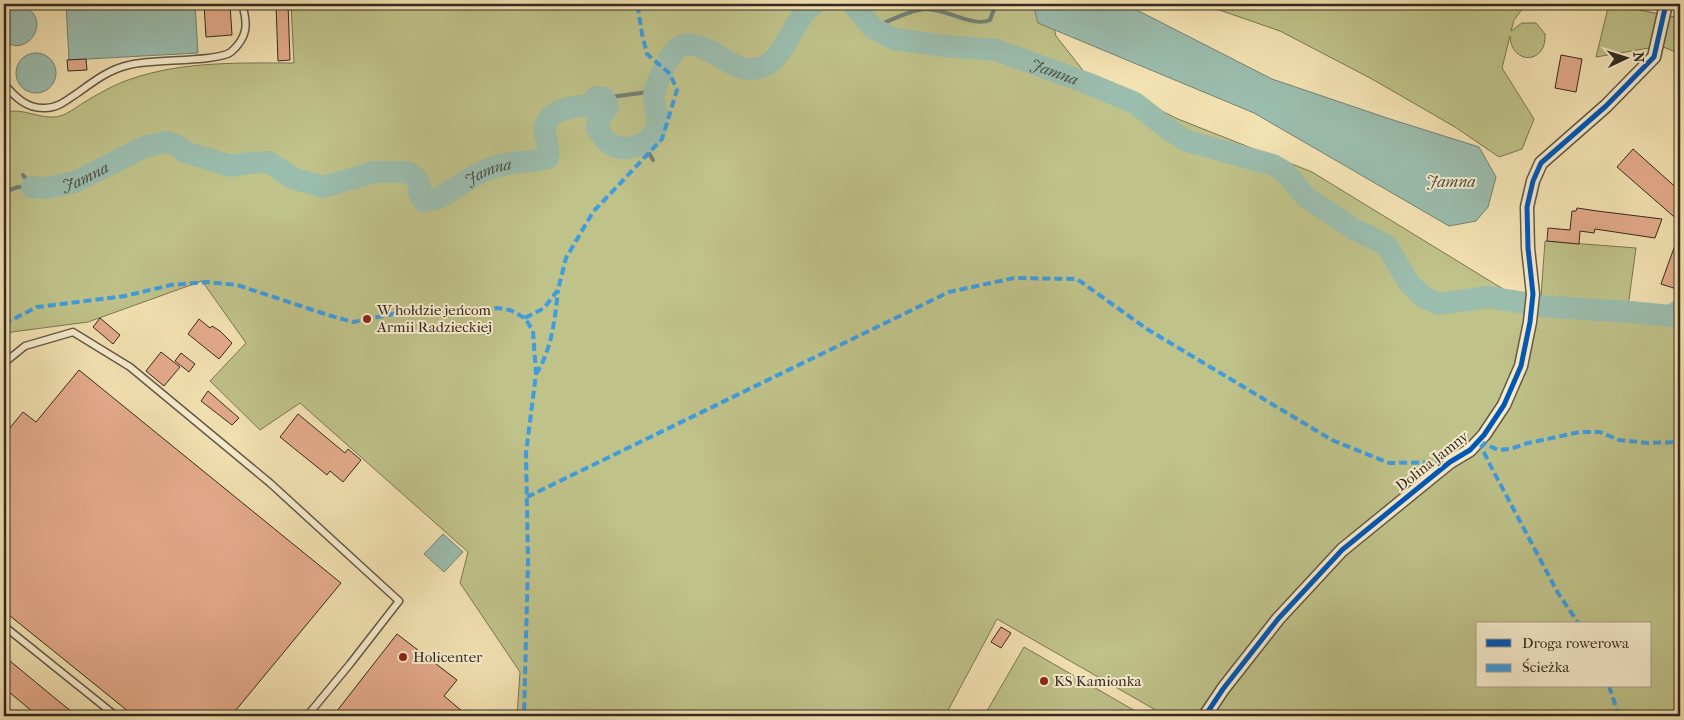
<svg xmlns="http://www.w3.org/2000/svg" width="1684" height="720" font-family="'IM FELL French Canon',serif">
	<rect width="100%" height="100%" fill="#f3e2b2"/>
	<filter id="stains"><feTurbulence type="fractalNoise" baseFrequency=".004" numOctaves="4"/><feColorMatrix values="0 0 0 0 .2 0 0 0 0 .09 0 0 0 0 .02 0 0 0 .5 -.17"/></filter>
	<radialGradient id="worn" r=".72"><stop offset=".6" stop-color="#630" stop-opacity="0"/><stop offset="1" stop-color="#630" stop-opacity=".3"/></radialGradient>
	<!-- green -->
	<g fill="#bfc289" stroke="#7a7656" fill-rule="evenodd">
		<path d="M291 4H1048L1056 36 1085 73 1178 119 1312 172 1544 314 1630 317 1680 305V716H1166L997 619 945 716H517L520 672 460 583 468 552 300 403 260 430 210 381 246 343 202 281 88 322 12 332 4 337V113C22 106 41 121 60 116 68 114 76 107 83 103 98 94 115 84 131 79 183 61 240 63 294 63ZM1478 624H1650V686H1478Z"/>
		<path d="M1202 4H1526L1514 20 1511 31 1522 23H1536L1545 34C1547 65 1511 65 1510 36L1502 68 1534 119 1522 149 1499 157 1455 127 1372 79 1280 31Z"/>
		<polygon points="1609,4 1680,18 1680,54 1661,46 1596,57"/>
		<polygon points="1545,241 1636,248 1628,307 1541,297"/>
		<polygon points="1024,647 1144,716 984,716"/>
	</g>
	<!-- water -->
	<g fill="#9bbdae" stroke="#728276">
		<path d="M19 4C57 17 26 61 4 40V10L10 6Z"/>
		<polygon points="66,4 195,4 198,53 69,60"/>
		<polygon points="1033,4 1125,4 1272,79 1387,118 1479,147 1496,177 1488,207 1476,221 1449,226 1254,113 1038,23"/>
		<circle cx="36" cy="73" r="20"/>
		<polygon points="443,534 463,552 444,572 424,554"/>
	</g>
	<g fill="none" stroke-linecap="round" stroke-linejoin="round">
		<!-- stream -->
		<g stroke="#728276" stroke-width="4">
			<path d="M873 28C887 22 909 10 925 9 945 8 973 28 990 20L994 9 993 4"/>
			<polyline points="604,98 655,91"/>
			<polyline points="643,143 653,160"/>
			<polyline points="23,175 32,187"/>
			<polyline points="4,192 18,187 32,187"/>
		</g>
		<!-- river -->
		<g stroke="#9bbdae" stroke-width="22">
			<path id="s1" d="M853 4 873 28 894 39 946 46 996 50 1087 83 1135 103 1171 131 1187 141 1273 165 1285 172 1306 197 1355 230 1371 237 1387 246 1409 283 1423 297 1439 304 1488 297 1525 303"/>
			<path id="s2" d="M32 187 47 188 75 182 144 147 166 142 176 145 185 152 231 166 249 163 269 162 292 178 323 187 375 172H407L416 178 420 186 419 193 424 201 439 198C454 189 470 177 486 170 506 161 528 163 548 158 550 148 547 143 545 134 542 112 571 105 587 106L597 97 604 98 608 106 598 121 597 128C601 133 604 140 609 143 623 154 647 146 655 131 661 119 654 109 654 97 654 85 667 61 674 52 690 30 724 63 742 68 746 69 753 69 758 68 780 66 792 26 806 11 808 8 812 6 814 4"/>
			<polyline points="1539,306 1630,312 1671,316 1680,310"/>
		</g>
	</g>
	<!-- building -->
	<g fill="#e4ab8b" stroke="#342a22">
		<polygon points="204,4 230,4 232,35 206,37"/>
		<polygon points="276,4 288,4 290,60 278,61"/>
		<polygon points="1561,55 1582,59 1576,92 1555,88"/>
		<polygon points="86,59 87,70 68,71 67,60"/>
		<polygon points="1633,149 1680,191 1680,222 1617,167"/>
		<polygon points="1577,208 1597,211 1662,219 1655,238 1595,229 1594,233 1580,231 1579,244 1547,241 1548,228 1570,230 1572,211 1576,211"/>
		<polygon points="1679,234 1680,234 1680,290 1661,284"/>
		<polygon points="100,318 120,335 113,344 93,327"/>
		<polygon points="199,319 210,328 212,326 220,331 232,343 219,359 188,334"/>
		<polygon points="161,352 180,367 164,386 146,371"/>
		<polygon points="181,353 195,364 189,372 175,361"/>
		<polygon points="79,370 341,583 231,716 134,716 4,611 4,435 23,412 36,422"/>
		<polygon points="208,391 239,418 232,425 201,401"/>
		<polygon points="298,414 345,453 348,449 361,460 343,482 330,471 327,475 280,437"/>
		<polygon points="1001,627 1011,633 1001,648 991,642"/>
		<polygon points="397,634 457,680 444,696 468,716 333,716"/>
		<polygon points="4,656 56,699 77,716 38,716 4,688"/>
	</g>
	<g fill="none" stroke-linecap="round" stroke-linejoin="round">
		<defs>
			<g id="service">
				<path d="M4 84C15 97 27 109 45 108 59 108 68 99 79 92 94 81 110 69 129 65 151 59 218 62 231 52 248 37 248 24 242 4"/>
				<polyline points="4,363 25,346 73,332 130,367 270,483 399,601 350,664 307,716"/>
				<polyline points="4,626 116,716"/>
			</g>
			<polyline id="minor" points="1205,716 1223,689 1278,619 1342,550 1450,462 1470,450 1484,435 1504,405 1521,366 1530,322 1533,294 1528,248 1527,207 1533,181 1541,163 1606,106 1654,57 1666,4"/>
		</defs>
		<!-- service casing -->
		<use href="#service" stroke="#645846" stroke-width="9"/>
		<!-- minor casing -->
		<use href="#minor" stroke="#645846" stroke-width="15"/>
		<!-- service -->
		<use href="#service" stroke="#f7eccd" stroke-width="6"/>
		<!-- minor -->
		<use href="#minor" stroke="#f7eccd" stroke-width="12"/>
		<!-- quiet -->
		<g stroke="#3e9ce0" stroke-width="4" stroke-dasharray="8 4" stroke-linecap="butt">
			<polyline points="525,318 544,308 558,290 566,258 593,212 662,139 677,90 670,74 647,54 642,34 638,8 635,4"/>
			<polyline points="4,324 37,307 125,296 171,285 207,282 237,285 328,315 353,322 418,309 476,310 497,308 510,310 525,318 533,331 536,374 526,453 528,562 524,716"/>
			<path d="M536 374C552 349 555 319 558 290"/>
			<polyline points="1479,441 1488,461 1558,593 1579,624"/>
			<polyline points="1479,441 1498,450 1510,449 1528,443 1580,432 1600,432 1619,440 1648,443 1680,442"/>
			<polyline points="527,497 949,292 1014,278 1077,279 1147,329 1332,440 1389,463 1450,462"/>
			<polyline points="1609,686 1619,716"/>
		</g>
		<defs>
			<polyline id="cycleway" points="1205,716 1223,689 1278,619 1342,550 1450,462 1470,450 1484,435 1504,405 1521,366 1530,322 1533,294 1528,248 1527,207 1533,181 1541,163 1606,106 1654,57 1666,4"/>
		</defs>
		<!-- cycleway casing -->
		<use href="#cycleway" stroke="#f7eccd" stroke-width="8"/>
		<!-- cycleway -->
		<use href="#cycleway" stroke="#0057b8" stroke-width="5"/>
	</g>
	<!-- markers -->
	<g fill="#8f2418" stroke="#f7eccd" stroke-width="2">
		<circle cx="367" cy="319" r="5"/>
		<circle cx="403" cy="657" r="5"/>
		<circle cx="1044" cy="681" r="5"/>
	</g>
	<g text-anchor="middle" stroke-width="4" stroke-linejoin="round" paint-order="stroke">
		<!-- poi labels -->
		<g font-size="15" fill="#342a22" stroke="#f7eccd" text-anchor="start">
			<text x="377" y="315">W hołdzie jeńcom<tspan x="377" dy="17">Armii Radzieckiej</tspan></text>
			<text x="413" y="662">Holicenter</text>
			<text x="1054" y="686">KS Kamionka</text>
		</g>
		<!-- street labels -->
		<g font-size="15" fill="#342a22" stroke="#f7eccd">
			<text transform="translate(1432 461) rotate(-38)" y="5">Dolina Jamny</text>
		</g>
		<!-- water labels -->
		<g font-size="16" font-style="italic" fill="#4e4f45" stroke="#f7eccd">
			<text dy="6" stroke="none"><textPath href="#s1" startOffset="220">Jamna</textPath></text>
			<text dy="6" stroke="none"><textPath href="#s2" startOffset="55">Jamna</textPath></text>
			<text dy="6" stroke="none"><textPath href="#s2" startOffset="506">Jamna</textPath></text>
			<text x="1451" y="187">Jamna</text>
		</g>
	</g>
	<!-- margin -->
	<rect width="1684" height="720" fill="none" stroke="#f3e2b2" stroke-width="20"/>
	<rect x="5" y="5" width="1674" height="710" fill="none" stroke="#342a22" stroke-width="2.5"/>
	<rect x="10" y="10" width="1664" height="700" fill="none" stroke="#342a22"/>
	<!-- legend -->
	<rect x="1476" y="622" width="175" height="65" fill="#f7eccd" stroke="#a99e89"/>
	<rect x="1486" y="639" width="25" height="8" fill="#0057b8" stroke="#a99e89"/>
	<text x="1522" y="648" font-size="15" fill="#342a22">Droga rowerowa</text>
	<rect x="1486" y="664" width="25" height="8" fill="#3e9ce0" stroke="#a99e89"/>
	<text x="1522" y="672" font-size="15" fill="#342a22">Ścieżka</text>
	<!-- north arrow -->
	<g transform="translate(1626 58) rotate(86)" stroke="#f7eccd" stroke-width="4" paint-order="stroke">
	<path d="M0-4L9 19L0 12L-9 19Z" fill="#342a22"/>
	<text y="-8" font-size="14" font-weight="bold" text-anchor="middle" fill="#342a22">N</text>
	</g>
	<rect width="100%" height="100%" filter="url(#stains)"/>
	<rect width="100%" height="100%" fill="url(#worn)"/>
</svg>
